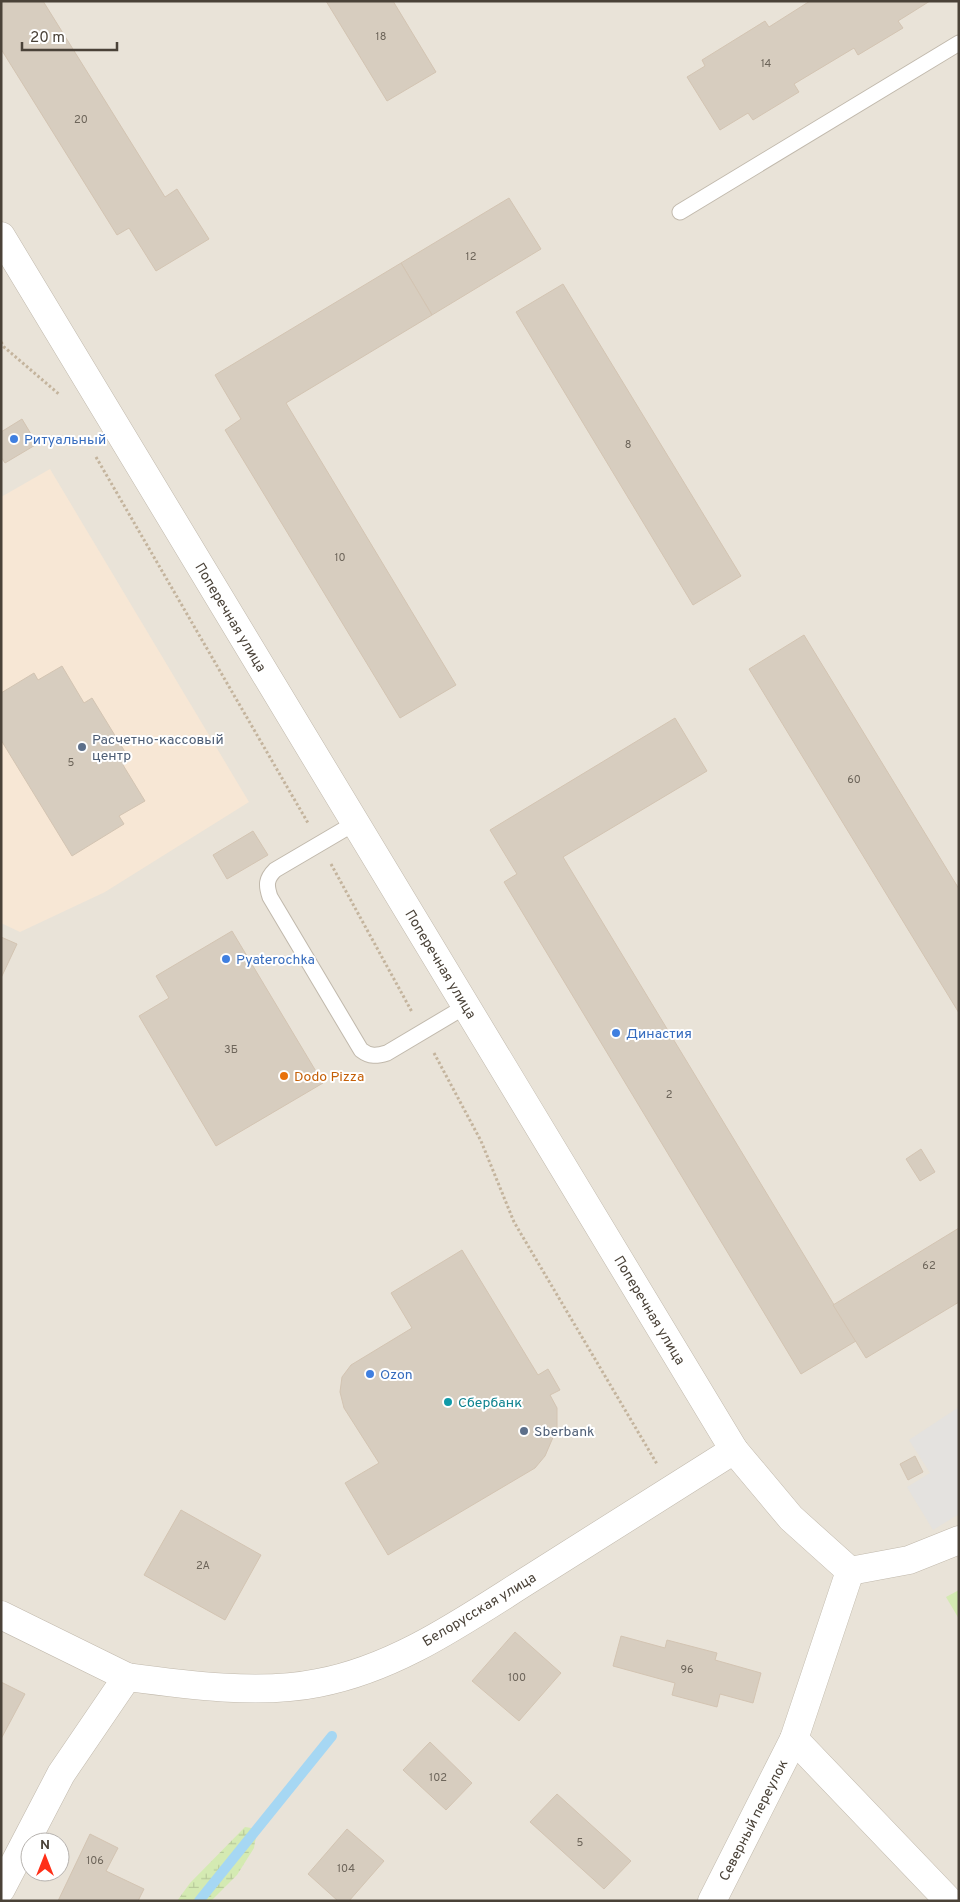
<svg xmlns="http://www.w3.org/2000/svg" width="960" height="1902" font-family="Overpass,sans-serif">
	<defs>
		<pattern id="wetland-marsh" width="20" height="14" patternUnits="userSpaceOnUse" patternTransform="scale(1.25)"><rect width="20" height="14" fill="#d4eab2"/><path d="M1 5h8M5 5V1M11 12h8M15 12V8" fill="none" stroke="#b8ca9a"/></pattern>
	</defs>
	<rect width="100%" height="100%" fill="#f5f1ea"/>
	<!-- residential -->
	<path fill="#e9e3d8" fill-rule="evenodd" d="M1 1H959V1901H1ZM30 1842H60V1872H30Z"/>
	<!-- commercial -->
	<polygon fill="#f7e7d5" points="50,469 249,802 105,892 20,932 1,923 1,497"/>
	<!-- wetland -->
	<polygon fill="url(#wetland-marsh)" points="245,1827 257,1829 254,1848 237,1875 211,1901 177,1901 190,1883"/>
	<!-- park -->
	<polygon fill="#d4eab2" points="959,1590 959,1619 946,1597"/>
	<!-- parking -->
	<polygon fill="#e4e2df" points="959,1407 959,1514 933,1530 907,1487 930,1473 909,1440"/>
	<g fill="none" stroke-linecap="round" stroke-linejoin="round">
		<!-- stream -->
		<polyline stroke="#a6d7f3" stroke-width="10" points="199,1901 332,1736"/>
	</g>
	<!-- building -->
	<g fill="#d7cdbf" stroke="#d3c4b2">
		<polygon points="1,1 43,1 165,197 177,189 209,239 156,271 129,228 117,235 1,49"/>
		<polygon points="326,1 393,1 436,72 387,101"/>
		<polygon points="930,1 898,21 903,28 858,55 854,48 794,84 799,92 753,120 748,113 720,130 687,77 705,66 702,60 765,21 769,27 810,1"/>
		<polygon points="509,198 541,249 432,315 401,263"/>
		<polygon points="401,263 432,315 286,403 456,685 400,718 225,430 241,419 215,375"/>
		<polygon points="563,284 741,576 693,605 516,312"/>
		<polygon points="22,419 37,444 5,463 1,457 1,432"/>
		<polygon points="804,635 959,889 959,1013 749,669"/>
		<polygon points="62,666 84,703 92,698 130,760 123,765 145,801 119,816 124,824 72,856 1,740 1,693 34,673 38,680"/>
		<polygon points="675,718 707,771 563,857 856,1341 801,1374 504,882 517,874 490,830"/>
		<polygon points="253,831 268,855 227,879 213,855"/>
		<polygon points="232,931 323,1083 216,1146 139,1016 169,998 156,976"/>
		<polygon points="1,937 17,944 1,978"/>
		<polygon points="921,1149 935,1172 920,1181 906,1159"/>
		<polygon points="959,1228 959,1302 866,1358 833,1305"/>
		<polygon points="462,1250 538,1375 548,1369 560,1390 550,1395 557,1408 557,1428 545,1456 535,1468 388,1555 345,1483 379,1463 344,1408 340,1392 342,1377 351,1365 412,1328 391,1293"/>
		<polygon points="915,1456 923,1472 908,1480 900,1464"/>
		<polygon points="181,1510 261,1555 225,1620 144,1575"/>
		<polygon points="515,1632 561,1673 519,1721 472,1681"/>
		<polygon points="621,1636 665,1648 667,1640 717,1653 715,1660 761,1673 753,1703 720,1694 717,1707 672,1695 675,1683 613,1666"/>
		<polygon points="1,1682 25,1694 1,1739"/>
		<polygon points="430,1742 472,1783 446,1810 403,1770"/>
		<polygon points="557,1794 631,1861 604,1889 530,1822"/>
		<polygon points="347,1829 384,1861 349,1901 338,1901 308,1874"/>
		<polygon points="90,1834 118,1848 106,1871 144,1889 138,1901 58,1901"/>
	</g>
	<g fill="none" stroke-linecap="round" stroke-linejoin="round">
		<defs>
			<g id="service">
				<polyline points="680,212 959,43"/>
				<path d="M355 823 275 870C266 879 266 885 270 897L361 1050C370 1057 377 1056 387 1053L466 1006"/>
			</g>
			<g id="minor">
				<polyline points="850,1571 794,1739 949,1901"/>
				<polyline points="1,1615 127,1677"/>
				<polyline points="712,1901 794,1739"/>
			</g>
			<g id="tertiary">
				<polyline points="1,236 734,1450 791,1518 850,1571 909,1560 959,1540"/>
				<path d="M1 1889 61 1774 127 1677C186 1685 260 1695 318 1683 398 1668 466 1619 533 1577 600 1534 667 1492 734 1450"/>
			</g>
		</defs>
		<!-- service casing -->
		<use href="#service" stroke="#c1b9ac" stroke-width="17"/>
		<!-- minor casing -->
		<use href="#minor" stroke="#c1b9ac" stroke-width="29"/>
		<!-- tertiary casing -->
		<use href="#tertiary" stroke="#c1b9ac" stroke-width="29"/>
		<!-- path -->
		<g stroke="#c4b49d" stroke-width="3" stroke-dasharray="2.5 2.5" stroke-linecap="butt">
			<polyline points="1,342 4,347 60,395"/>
			<polyline points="96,457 308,823"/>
			<polyline points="331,864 412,1012"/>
			<polyline points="434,1053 481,1141 514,1222 657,1464"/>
		</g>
		<!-- service -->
		<use href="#service" stroke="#fff" stroke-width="15"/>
		<!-- minor -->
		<use href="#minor" stroke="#fff" stroke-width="28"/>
		<!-- tertiary -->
		<use href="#tertiary" stroke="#fff" stroke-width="28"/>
	</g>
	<!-- markers -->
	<g fill="#3f7fe0" stroke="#fff" stroke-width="2">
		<circle cx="14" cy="439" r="5"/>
		<circle cx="226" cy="959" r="5"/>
		<circle cx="616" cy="1033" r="5"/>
		<circle cx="370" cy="1374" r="5"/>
	</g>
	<g fill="#5c6f8a" stroke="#fff" stroke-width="2">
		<circle cx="82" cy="747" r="5"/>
		<circle cx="524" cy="1431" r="5"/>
	</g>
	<circle fill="#e8710a" stroke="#fff" stroke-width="2" cx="284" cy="1076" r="5"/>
	<circle fill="#0f9aa8" stroke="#fff" stroke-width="2" cx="448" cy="1402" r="5"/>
	<g text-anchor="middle" stroke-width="4" stroke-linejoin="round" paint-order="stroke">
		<!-- number labels -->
		<g font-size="11" fill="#6d655a">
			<text x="381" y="40">18</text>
			<text x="766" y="67">14</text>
			<text x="81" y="123">20</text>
			<text x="471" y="260">12</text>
			<text x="628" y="448">8</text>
			<text x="340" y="561">10</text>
			<text x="71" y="766">5</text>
			<text x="854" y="783">60</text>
			<text x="231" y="1053">3Б</text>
			<text x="669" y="1098">2</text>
			<text x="929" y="1269">62</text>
			<text x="203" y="1569">2А</text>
			<text x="687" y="1673">96</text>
			<text x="517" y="1681">100</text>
			<text x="438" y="1781">102</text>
			<text x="580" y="1846">5</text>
			<text x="95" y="1864">106</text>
			<text x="346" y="1872">104</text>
		</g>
		<!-- shop labels -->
		<g font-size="14" fill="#366cbe" stroke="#fff" text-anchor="start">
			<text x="24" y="444">Ритуальный</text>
			<text x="236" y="964">Pyaterochka</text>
			<text x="626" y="1038">Династия</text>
			<text x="380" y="1379">Ozon</text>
		</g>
		<!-- street labels -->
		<g font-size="14" fill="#4a4238" stroke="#fff">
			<text transform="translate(231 617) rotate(59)" y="5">Поперечная улица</text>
			<text transform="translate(441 964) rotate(59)" y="5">Поперечная улица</text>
			<text transform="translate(650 1310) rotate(59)" y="5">Поперечная улица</text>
			<text transform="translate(479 1609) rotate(-31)" y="5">Белорусская улица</text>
			<text transform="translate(753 1820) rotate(-63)" y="5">Северный переулок</text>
		</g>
		<!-- service labels -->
		<g font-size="14" fill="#4e5e75" stroke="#fff" text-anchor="start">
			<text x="92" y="744">Расчетно-кассовый<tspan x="92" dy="16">центр</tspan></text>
			<text x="534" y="1436">Sberbank</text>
		</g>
		<!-- food labels -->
		<g font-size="14" fill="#c56008" stroke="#fff" text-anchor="start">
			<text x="294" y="1081">Dodo Pizza</text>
		</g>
		<!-- culture labels -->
		<g font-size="14" fill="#0d838f" stroke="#fff" text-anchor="start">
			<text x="458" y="1407">Сбербанк</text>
		</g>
	</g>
	<!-- border -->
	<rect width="960" height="1902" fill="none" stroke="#4a4238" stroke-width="5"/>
	<!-- north arrow -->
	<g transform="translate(45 1857)"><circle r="24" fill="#ffffff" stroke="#b7b3af"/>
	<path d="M0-4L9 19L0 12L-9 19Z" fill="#ff2f18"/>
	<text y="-8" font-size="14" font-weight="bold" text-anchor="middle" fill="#4a4238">N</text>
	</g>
	<!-- scale -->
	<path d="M22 42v8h95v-8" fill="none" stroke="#4a4238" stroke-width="2.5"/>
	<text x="30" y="42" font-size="15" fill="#4a4238" stroke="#ffffff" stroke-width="4" paint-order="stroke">20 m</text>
</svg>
